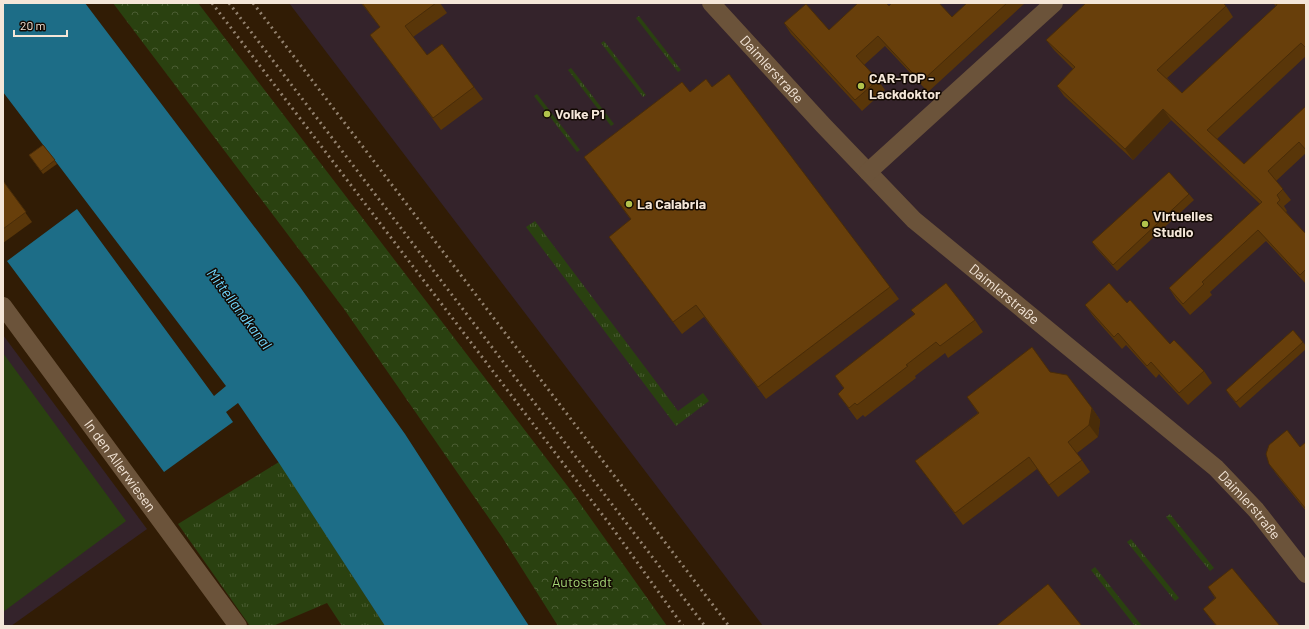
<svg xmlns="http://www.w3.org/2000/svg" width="1309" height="629" font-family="Barlow,sans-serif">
	<defs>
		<pattern id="grass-tufts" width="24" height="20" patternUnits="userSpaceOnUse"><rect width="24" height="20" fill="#2a4110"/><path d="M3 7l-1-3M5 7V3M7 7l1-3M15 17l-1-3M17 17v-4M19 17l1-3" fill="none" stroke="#4a5c32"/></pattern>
		<pattern id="park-crowns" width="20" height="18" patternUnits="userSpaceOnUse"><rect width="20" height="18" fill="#2a4110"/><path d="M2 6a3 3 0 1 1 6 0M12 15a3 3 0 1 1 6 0" fill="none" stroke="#4a5c32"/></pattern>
	</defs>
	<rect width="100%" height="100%" fill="#311c05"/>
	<!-- commercial -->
	<g fill="#34232b">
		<polygon points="289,3 1306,3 1306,626 763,626"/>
		<polygon points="3,335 147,529 11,626 3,626"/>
	</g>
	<!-- grass -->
	<g fill="url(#grass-tufts)">
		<polygon points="639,16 681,70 678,72 636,18"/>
		<polygon points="604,41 646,95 643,97 601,43"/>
		<polygon points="571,68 614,124 611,126 568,70"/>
		<polygon points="537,94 580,150 577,152 534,96"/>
		<polygon points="535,221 678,411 703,393 709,401 676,426 526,227"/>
		<polygon points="279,462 385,626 342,626 327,603 273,626 250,626 178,524"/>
		<polygon points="1170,514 1214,568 1210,571 1166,517"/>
		<polygon points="1131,539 1179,598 1175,601 1127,542"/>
		<polygon points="1095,567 1142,626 1135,626 1091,570"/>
	</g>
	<!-- park -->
	<polygon fill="url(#park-crowns)" points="113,3 198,3 569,488 667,626 558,626 502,537 344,309"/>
	<!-- pitch -->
	<polygon fill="#2a4110" points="3,353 126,521 3,612"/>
	<!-- water -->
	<polygon fill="#1d6d87" points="3,3 85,3 300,287 405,434 529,626 385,626 279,463 238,403 226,412 233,422 164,472 7,261 77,209 214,396 226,386 3,92"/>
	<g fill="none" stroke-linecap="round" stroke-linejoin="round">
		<!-- minor -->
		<g stroke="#6b533a" stroke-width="18">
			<path id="s1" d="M711 3 823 125 914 220 1216 468 1256 510 1306 574"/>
			<polyline points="868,172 1054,3"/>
			<path id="s2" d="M3 306 238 626"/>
		</g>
		<!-- rail -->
		<g stroke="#93826f" stroke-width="3" stroke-dasharray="2 4" stroke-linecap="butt">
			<polyline points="212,3 611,526 683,626"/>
			<polyline points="229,3 705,626"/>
			<polyline points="253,3 729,626"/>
		</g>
	</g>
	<!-- wall -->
	<g fill="#593609">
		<polygon points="361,3 440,3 447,13 413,37 427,55 474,87 483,99 441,130 370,35 380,27"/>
		<polygon points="967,3 1023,3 1024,4 928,92 885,46 864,65 878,80 885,90 862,111 791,34 784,23 829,30 889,6 952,17"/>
		<polygon points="1273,3 1306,3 1306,56 1217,139 1244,164 1306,106 1306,153 1276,181 1291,200 1284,206 1287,211 1286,212 1305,233 1306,232 1306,284 1266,241 1210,292 1212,295 1190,315 1176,299 1169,288 1260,204 1171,120 1133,160 1064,96 1057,86 1073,69 1054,50 1046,40 1226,6 1233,17 1167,78 1182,93 1276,6"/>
		<polygon points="712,87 890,287 899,299 766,399 704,317 682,334 617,248 609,237 631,220 584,157 690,92"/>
		<polygon points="43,145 57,164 43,174 29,155"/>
		<polygon points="3,181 32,222 3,243"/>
		<polygon points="1189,194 1194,200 1117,271 1096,248 1092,242"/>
		<polygon points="1127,303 1170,344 1204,371 1212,383 1188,405 1159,374 1156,378 1126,345 1122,349 1094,317 1085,305"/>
		<polygon points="911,310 975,320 983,332 948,358 945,353 915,376 916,378 865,417 863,415 857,420 838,394 844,389 835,376 915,315"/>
		<polygon points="1303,342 1306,346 1306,349 1240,408 1230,396 1226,390"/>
		<polygon points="1050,372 1092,408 1100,420 1098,437 1077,453 1090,472 1058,497 1037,469 963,525 915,461 978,413 967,397"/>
		<polygon points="1306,442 1306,511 1277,475 1269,464 1300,447"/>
		<polygon points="1208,587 1280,626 1216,626 1203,609 1215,598"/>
	</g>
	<!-- shaded-wall -->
	<g fill="#492c08">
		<polygon points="1163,109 1171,120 1133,160 1125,149"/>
		<polygon points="1092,408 1100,420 1098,437 1089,425"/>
	</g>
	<!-- building -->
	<g fill="#683f0b" stroke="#492c08">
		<polygon points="362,3 436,3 405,26 427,55 442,44 474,87 433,118 370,35 380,27"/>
		<polygon points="858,3 886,3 889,6 892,3 939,3 952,17 967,3 1007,3 921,82 878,36 856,56 878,80 855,100 784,23 806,4 829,30"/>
		<polygon points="1086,3 1223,3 1226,6 1157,70 1182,93 1277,5 1276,3 1306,3 1306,48 1301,43 1207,130 1244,164 1306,106 1306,150 1299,142 1268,171 1283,189 1277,195 1280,200 1277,203 1305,233 1306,232 1306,269 1300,275 1258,230 1202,282 1204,284 1183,304 1169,288 1262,202 1163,109 1125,149 1057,86 1075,67 1046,40"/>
		<polygon points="729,74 890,287 758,387 696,305 673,322 609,237 631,219 584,157 682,82 690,92 706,79 712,87"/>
		<polygon points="43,145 55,160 41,171 29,155"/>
		<polygon points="1169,172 1189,194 1113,265 1092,242"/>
		<polygon points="3,181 26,212 3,229"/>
		<polygon points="946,283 975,320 940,346 936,342 906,365 908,366 857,405 855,403 849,408 838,394 844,388 835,376 915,314 911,310"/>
		<polygon points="1109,283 1127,303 1130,300 1170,344 1174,340 1204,371 1179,393 1151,362 1147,366 1118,333 1114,337 1085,305"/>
		<polygon points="1293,330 1303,342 1236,402 1226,390"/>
		<polygon points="1032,347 1050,372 1067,375 1092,408 1089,425 1068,442 1082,460 1049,485 1029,457 955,513 915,461 979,413 967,397"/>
		<polygon points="1287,430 1300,447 1306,442 1306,509 1269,464 1266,454 1269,445"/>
		<polygon points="1232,568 1280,626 1217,626 1203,609 1216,598 1208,587"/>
		<polygon points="1048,584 1082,626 996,626"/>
	</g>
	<!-- markers -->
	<g fill="#b2c34c" stroke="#120902" stroke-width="1.5">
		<circle cx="861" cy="86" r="4"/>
		<circle cx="547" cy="114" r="4"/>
		<circle cx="629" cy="204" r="4"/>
		<circle cx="1145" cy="224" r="4"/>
	</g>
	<g text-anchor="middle" stroke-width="3" stroke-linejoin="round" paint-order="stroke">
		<!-- street labels -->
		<g font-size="14" fill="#f4e6d8" stroke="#120902">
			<text dy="5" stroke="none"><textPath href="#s1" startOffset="90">Daimlerstraße</textPath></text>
			<text dy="5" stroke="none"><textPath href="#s1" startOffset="414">Daimlerstraße</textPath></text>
			<text dy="5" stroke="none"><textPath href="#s2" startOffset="198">In den Allerwiesen</textPath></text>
			<text dy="5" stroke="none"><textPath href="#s1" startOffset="738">Daimlerstraße</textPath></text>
		</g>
		<!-- poi labels -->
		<g font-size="14" font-weight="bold" fill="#f4e6d8" stroke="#120902" text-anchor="start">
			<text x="869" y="83">CAR-TOP -<tspan x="869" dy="16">Lackdoktor</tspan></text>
			<text x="555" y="119">Volke P1</text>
			<text x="637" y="209">La Calabria</text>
			<text x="1153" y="221">Virtuelles<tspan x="1153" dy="16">Studio</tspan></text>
		</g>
		<!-- park labels -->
		<g font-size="14" fill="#a3d575" stroke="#120902">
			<text x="582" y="587">Autostadt</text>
		</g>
		<!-- water labels -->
		<g font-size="15" font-style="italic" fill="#6fd4fa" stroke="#120902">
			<text transform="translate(239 309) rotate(53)" y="5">Mittellandkanal</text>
		</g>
	</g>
	<!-- border -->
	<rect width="1309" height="629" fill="none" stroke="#f4e6d8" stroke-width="8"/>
	<!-- scale -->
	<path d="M14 30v6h53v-6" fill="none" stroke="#f4e6d8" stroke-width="2"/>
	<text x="20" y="30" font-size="12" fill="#f4e6d8" stroke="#120902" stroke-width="3" paint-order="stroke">20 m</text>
</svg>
